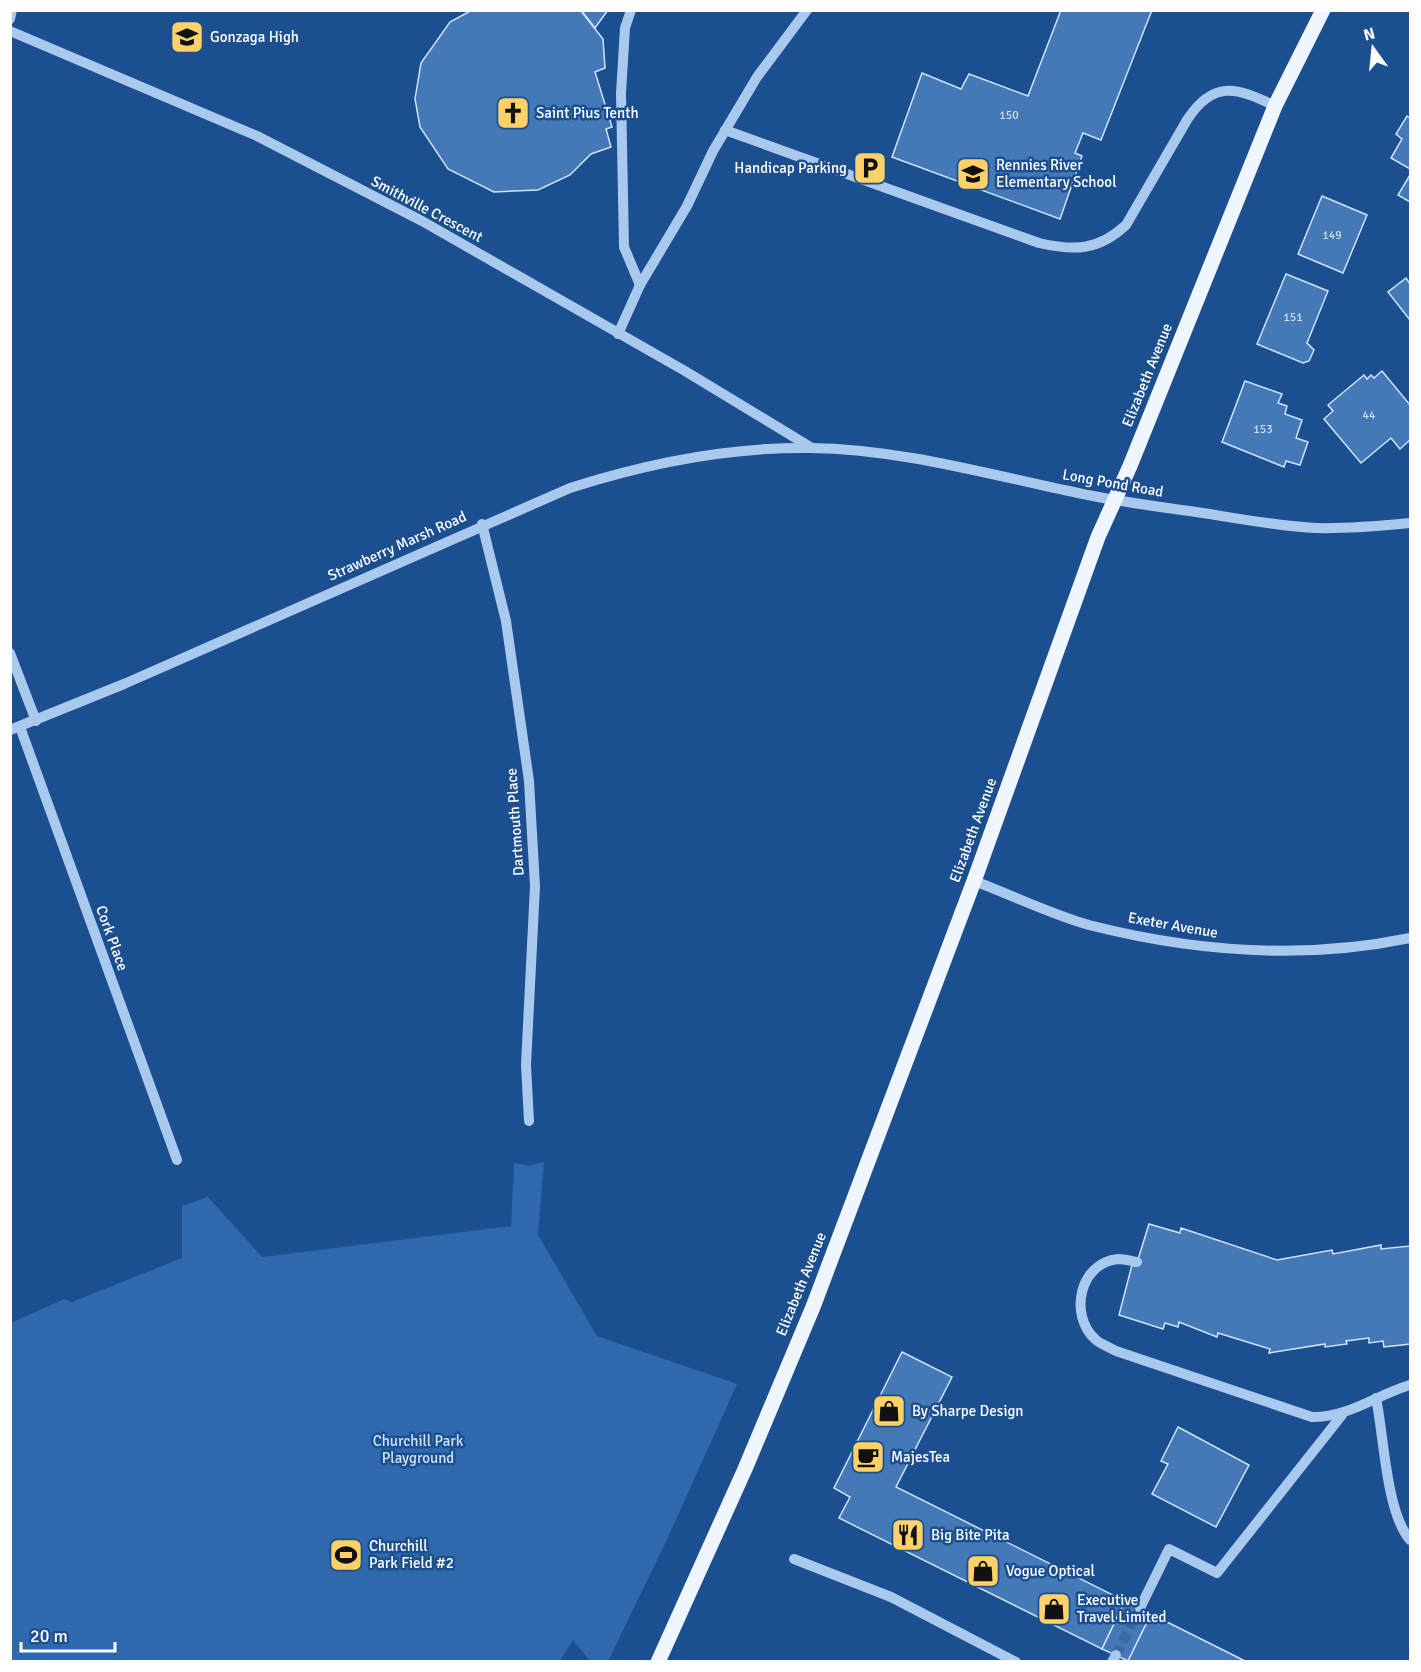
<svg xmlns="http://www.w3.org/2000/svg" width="1421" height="1672" font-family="Signika,sans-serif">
	<rect width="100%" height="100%" fill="#1b4f8f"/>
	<!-- green -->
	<polygon fill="#2e69ad" points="544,1162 538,1235 597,1336 737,1384 665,1544 608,1661 590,1661 573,1640 559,1662 11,1661 11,1323 64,1299 72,1302 182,1258 182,1206 208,1197 262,1257 511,1226 514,1163 529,1166"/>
	<!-- building -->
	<g fill="#4478b7" stroke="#cfe3fa" stroke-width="1.5">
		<polygon points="472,10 581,11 603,39 605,68 595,72 612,127 606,129 611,147 591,154 570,175 538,190 494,192 448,169 420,127 415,99 421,63 450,22"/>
		<polygon points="581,10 608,10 595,28"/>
		<polygon points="1061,10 1152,10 1101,140 1083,133 1075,153 1082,156 1060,219 892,157 922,73 961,89 969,74 1028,96"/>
		<polygon points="1407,116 1410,118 1410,169 1391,158 1402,139 1396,134"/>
		<polygon points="1410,175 1410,202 1398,195"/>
		<polygon points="1322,196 1367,215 1343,273 1298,254"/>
		<polygon points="1286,274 1328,291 1307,343 1314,350 1309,361 1303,363 1257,344"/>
		<polygon points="1406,278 1410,284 1410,320 1388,292"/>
		<polygon points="1382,371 1410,405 1410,440 1400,449 1391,438 1361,463 1324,419 1333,411 1328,405 1364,375 1367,379 1371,375 1374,378"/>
		<polygon points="1245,381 1282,394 1278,403 1287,406 1285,414 1302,420 1296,438 1308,442 1300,465 1286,461 1284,467 1222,442"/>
		<polygon points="1149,1224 1180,1233 1181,1228 1277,1260 1332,1250 1333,1254 1381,1245 1381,1249 1410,1246 1410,1344 1384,1347 1383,1341 1369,1343 1369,1338 1346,1341 1347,1344 1325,1347 1325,1344 1269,1353 1270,1349 1218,1333 1217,1337 1179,1322 1178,1327 1165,1323 1163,1329 1119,1315 1132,1265 1136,1266"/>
		<polygon points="902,1352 952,1377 896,1487 1125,1601 1102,1649 839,1518 850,1497 834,1488"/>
		<polygon points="1178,1427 1249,1465 1216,1527 1152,1494 1168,1464 1161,1461"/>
		<polygon points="1125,1601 1151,1614 1128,1661 1102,1649"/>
		<polygon points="1151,1614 1247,1662 1128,1661"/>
	</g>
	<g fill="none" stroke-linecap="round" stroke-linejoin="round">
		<!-- minor-tunnel -->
		<polyline stroke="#3d69a0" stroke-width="10" stroke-dasharray="10 5" stroke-linecap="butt" points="1116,1655 1140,1608"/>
		<!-- minor -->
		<g stroke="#a9c9ee" stroke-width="10">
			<polyline points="631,10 625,28 621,93 624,247 640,285"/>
			<polyline points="10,19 12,10"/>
			<polyline points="10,31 257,136 422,221 685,371 812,448"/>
			<path d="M725 130 1039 243C1074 251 1098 251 1126 225L1187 120C1213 80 1236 87 1275 106"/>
			<polyline points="618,334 640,285 687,206 713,151 757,77 807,10"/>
			<polyline points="482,524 506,621 529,781 535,886 526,1065 529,1121"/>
			<polyline points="10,653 36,721"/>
			<polyline points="20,727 177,1160"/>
			<path d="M10 730 124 684 570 488C648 463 728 447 810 448 901 449 990 475 1078 493 1119 502 1162 507 1203 513 1240 519 1278 526 1316 528 1347 529 1379 526 1410 523"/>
			<path d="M974 881C1012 895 1050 914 1089 925 1195 952 1304 960 1410 938"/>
			<path d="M1137 1262C1131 1261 1124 1259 1118 1259 1079 1263 1069 1315 1095 1339 1100 1344 1109 1347 1116 1351L1312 1417C1348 1418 1376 1395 1410 1385"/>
			<path d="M1376 1398C1384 1436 1386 1512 1410 1540"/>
			<polyline points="794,1559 891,1597 1016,1662"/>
			<polyline points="1140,1608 1169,1549 1217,1573 1342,1415"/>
			<polyline points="1112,1662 1116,1655"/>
		</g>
		<!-- major -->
		<polyline stroke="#f0f6ff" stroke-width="15" points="658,1662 745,1469 813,1307 974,881 1098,537 1130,466 1275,106 1323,10"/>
	</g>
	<!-- icons -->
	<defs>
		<symbol id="school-square" viewBox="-11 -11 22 22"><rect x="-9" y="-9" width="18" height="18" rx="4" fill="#ffd166" stroke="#1b4f8f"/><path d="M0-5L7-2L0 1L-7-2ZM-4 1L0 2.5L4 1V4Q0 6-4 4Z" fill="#111"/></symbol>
		<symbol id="church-square" viewBox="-11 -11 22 22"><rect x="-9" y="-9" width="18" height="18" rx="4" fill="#ffd166" stroke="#1b4f8f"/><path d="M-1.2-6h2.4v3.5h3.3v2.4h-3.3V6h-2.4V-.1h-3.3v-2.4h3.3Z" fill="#111"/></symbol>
		<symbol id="parking-square" viewBox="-11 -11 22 22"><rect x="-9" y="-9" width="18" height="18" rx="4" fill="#ffd166" stroke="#1b4f8f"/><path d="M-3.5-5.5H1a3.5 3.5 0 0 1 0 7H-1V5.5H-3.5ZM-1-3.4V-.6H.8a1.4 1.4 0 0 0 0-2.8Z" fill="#111"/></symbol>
		<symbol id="shop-square" viewBox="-11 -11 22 22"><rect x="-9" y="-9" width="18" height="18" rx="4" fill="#ffd166" stroke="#1b4f8f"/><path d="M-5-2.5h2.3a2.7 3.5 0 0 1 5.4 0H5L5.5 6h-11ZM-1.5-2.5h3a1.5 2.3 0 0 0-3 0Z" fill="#111"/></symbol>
		<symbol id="cafe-square" viewBox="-11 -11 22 22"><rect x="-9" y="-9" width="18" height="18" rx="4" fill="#ffd166" stroke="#1b4f8f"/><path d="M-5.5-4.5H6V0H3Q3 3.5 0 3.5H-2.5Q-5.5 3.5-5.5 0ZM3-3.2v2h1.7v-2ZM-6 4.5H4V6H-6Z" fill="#111"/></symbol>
		<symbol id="restaurant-square" viewBox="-11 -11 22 22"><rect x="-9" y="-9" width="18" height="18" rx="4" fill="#ffd166" stroke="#1b4f8f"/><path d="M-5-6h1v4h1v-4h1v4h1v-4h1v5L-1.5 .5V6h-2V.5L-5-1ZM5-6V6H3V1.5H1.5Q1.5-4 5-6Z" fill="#111"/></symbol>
		<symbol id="stadium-square" viewBox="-11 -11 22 22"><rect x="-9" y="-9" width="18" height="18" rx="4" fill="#ffd166" stroke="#1b4f8f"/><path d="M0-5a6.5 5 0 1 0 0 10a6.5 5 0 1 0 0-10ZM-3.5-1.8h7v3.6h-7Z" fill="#111"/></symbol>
	</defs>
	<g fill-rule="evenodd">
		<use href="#school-square" x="168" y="18" width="38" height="38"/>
		<use href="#church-square" x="494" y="94" width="38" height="38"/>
		<use href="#parking-square" x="851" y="149" width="38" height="38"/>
		<use href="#school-square" x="954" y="155" width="38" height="38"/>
		<use href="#shop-square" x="870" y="1392" width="38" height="38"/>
		<use href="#cafe-square" x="849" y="1438" width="38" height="38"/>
		<use href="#restaurant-square" x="889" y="1516" width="38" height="38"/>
		<use href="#stadium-square" x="327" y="1536" width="38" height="38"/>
		<use href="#shop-square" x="964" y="1552" width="38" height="38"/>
		<use href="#shop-square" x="1035" y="1590" width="38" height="38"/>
	</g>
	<g text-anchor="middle" stroke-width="5" stroke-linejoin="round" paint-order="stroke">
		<!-- number labels -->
		<g font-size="12" fill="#d0dded">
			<text x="1009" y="119">150</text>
			<text x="1332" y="239">149</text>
			<text x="1293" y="321">151</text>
			<text x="1369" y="419">44</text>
			<text x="1263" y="433">153</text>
		</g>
		<!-- poi labels -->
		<g font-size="15" fill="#fff" stroke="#1b4f8f" text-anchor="start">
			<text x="210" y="42">Gonzaga High</text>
			<text x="536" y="118">Saint Pius Tenth</text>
			<text x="996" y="170">Rennies River<tspan x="996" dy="17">Elementary School</tspan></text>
			<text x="847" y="173" text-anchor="end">Handicap Parking</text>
			<text x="912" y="1416">By Sharpe Design</text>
			<text x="891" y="1462">MajesTea</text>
			<text x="931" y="1540">Big Bite Pita</text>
			<text x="369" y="1551">Churchill<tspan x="369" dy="17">Park Field #2</tspan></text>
			<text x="1006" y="1576">Vogue Optical</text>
			<text x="1077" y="1605">Executive<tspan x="1077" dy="17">Travel Limited</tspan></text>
		</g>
		<!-- street labels -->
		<g font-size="15" fill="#fff" stroke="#1b4f8f">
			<text transform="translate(427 209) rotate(28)" y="5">Smithville Crescent</text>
			<text transform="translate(1147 375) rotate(-68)" y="5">Elizabeth Avenue</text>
			<text transform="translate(1113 483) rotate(10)" y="5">Long Pond Road</text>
			<text transform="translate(397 546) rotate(-24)" y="5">Strawberry Marsh Road</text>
			<text transform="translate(515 822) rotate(-94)" y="5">Dartmouth Place</text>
			<text transform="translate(973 830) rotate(-70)" y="5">Elizabeth Avenue</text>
			<text transform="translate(1173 925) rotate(10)" y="5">Exeter Avenue</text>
			<text transform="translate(112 938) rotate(70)" y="5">Cork Place</text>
			<text transform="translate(801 1284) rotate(-68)" y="5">Elizabeth Avenue</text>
		</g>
		<!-- park labels -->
		<g font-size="15" fill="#cfe3fa" stroke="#1b4f8f">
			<text x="418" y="1446">Churchill Park<tspan x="418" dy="17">Playground</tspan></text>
		</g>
	</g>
	<!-- border -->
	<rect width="1421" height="1672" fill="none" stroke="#ffffff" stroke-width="24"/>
	<!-- north arrow -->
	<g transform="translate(1373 48) rotate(345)" stroke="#1b4f8f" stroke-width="4.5" paint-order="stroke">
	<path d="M0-4.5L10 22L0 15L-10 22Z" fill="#ffffff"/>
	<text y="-9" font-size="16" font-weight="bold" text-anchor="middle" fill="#ffffff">N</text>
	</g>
	<!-- scale -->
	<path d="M21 1642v9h94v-9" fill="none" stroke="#ffffff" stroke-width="3"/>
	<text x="30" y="1642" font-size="18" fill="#ffffff" stroke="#1b4f8f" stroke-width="4.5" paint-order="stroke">20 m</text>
</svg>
